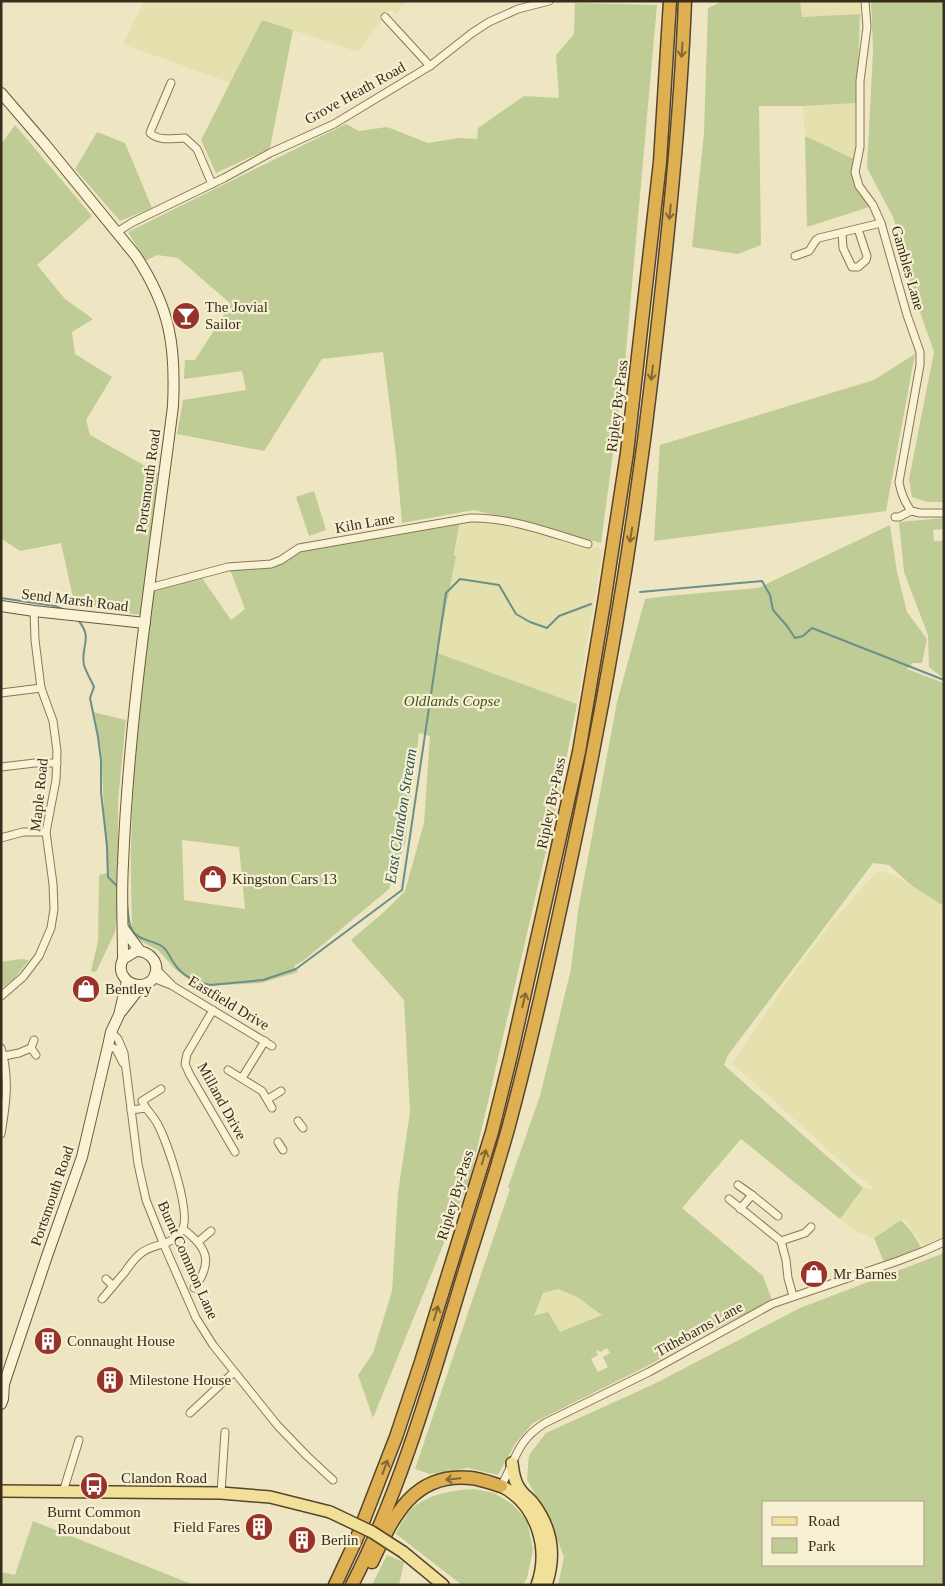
<svg xmlns="http://www.w3.org/2000/svg" width="945" height="1586" font-family="Georgia,serif">
	<rect width="100%" height="100%" fill="#eee6c2"/>
	<!-- farmland -->
	<g fill="#e4e1af">
		<polygon points="144,1 406,1 396,14 390,9 358,52 262,20 230,83 123,44"/>
		<polygon points="800,1 860,1 860,14 802,17"/>
		<polygon points="857,103 858,142 856,160 805,136 803,106"/>
		<polygon points="461,521 495,521 603,549 577,704 437,654"/>
		<polygon points="882,872 891,874 911,885 944,905 944,1236 924,1246 903,1218 874,1238 855,1231 840,1219 863,1188 876,1189 873,1188 846,1166 732,1063 794,972 828,927 875,873"/>
		<polygon points="558,1289 577,1297 602,1315 560,1333 534,1316 543,1293"/>
	</g>
	<!-- green -->
	<g fill="#c0cc95" fill-rule="evenodd">
		<polygon points="723,1 800,1 802,17 860,14 857,103 803,106 759,106 761,245 738,254 692,247 704,133 708,8"/>
		<polygon points="871,1 944,1 944,502 927,502 912,497 909,479 934,352 906,272 894,219 867,168 873,51"/>
		<polygon points="575,3 657,5 625,363 601,543 474,510 402,523 396,455 383,352 322,359 264,451 177,434 183,400 246,390 242,371 184,379 185,360 195,360 231,304 178,258 157,255 145,261 128,232 346,124 359,131 387,127 428,143 459,138 477,139 478,128 524,96 559,98 556,55 574,34"/>
		<polygon points="262,20 293,30 270,148 216,173 201,140"/>
		<polygon points="15,125 92,216 37,265 65,299 93,319 72,332 75,354 112,377 86,420 90,435 158,473 142,615 75,607 61,543 20,551 2,539 1,540 1,144"/>
		<polygon points="97,132 125,143 152,208 120,221 75,169"/>
		<polygon points="805,136 856,160 851,172 856,189 869,207 807,227"/>
		<polygon points="915,354 886,511 654,541 660,445 874,380"/>
		<polygon points="314,491 326,530 309,536 296,497"/>
		<polygon points="944,518 944,529 933,530 934,541 944,541 944,679 929,667 928,635 904,572 899,522"/>
		<path d="M460 521 454 555 456 556 437 653 577 704 560 791 470 1179 373 1418 358 1375 373 1353 392 1291 398 1193 410 1112 404 1000 351 940 385 911 405 891 424 823 430 736 419 733 405 843 389 889 303 961 294 966 298 972 261 983 208 986 192 982 175 969 158 950 132 937C132 906 130 876 131 845 133 760 142 675 153 591L202 578 231 620 245 609 229 567 260 566 299 549ZM182 840 239 847 245 909 184 900Z"/>
		<path d="M890 525 897 572 907 612 927 639 922 663H913L907 669 944 683V906L911 885 889 865 873 863 728 1055 724 1065 863 1188 840 1219 741 1139 682 1208 763 1276 772 1300 701 1336 649 1365 533 1423 515 1444 498 1475 468 1468 430 1474 415 1469 510 1189 508 1187 540 1096 571 969 578 911 617 702 645 599 667 596 758 588ZM558 1289 577 1297 602 1315 560 1332 548 1312 534 1316 543 1293ZM607 1348 610 1353 603 1357 608 1367 598 1372 591 1359 598 1355 596 1351 598 1350 600 1352Z"/>
		<polygon points="93,712 126,720 118,800 118,904 115,932 96,972 91,971 98,941 99,875 107,873 101,748"/>
		<polygon points="21,959 29,960 14,979 1,989 1,962"/>
		<polygon points="901,1220 911,1231 921,1247 884,1262 874,1238"/>
		<path d="M944 1252V1585H558L564 1557 548 1516 527 1480 529 1455 546 1433 654 1384 800 1308 939 1255ZM764 1502H924V1565H764Z"/>
		<path d="M474 1489 494 1493 512 1504 527 1520 533 1550 527 1578 523 1585H462L396 1534C399 1527 403 1520 408 1513 422 1495 452 1490 474 1489Z"/>
		<polygon points="33,1521 194,1585 1,1585 1,1572 15,1575"/>
		<polygon points="387,1555 404,1562 399,1585 372,1585"/>
	</g>
	<g fill="none" stroke-linecap="round" stroke-linejoin="round">
		<!-- stream -->
		<g stroke="#6b8f8a" stroke-width="2">
			<polyline points="640,592 762,581 770,595 773,610 787,626 795,638 803,636 812,628 944,680"/>
			<polyline points="1,598 55,606 65,610"/>
			<path d="M78 620C94 639 80 646 84 665 86 672 91 680 94 687L90 698 98 737 101 760V792L107 846 108 877 118 887"/>
			<path d="M127 903C128 912 128 923 132 930 138 941 154 940 163 947 168 951 170 958 174 963 181 975 196 982 210 985L263 980 296 969 402 890 446 593 460 579 499 585 516 614 530 622 547 628 559 616 591 604"/>
		</g>
		<defs>
			<g id="street">
				<path d="M865 1 867 27 860 81V147L855 172 859 186 873 205 881 223 907 315 920 352V365L899 482C901 494 904 501 911 511L920 513H944"/>
				<polyline points="385,17 430,66"/>
				<path d="M171 83 151 130 150 133C160 142 173 138 185 138L197 149 212 184"/>
				<polyline points="117,232 133,222 224,178 270,153 334,124 430,66 472,33 489,22 518,9 549,1"/>
				<polyline points="842,233 843,248 852,267 858,267 866,260 867,256 858,229"/>
				<polyline points="795,256 809,251 816,240 819,238 881,223"/>
				<polyline points="895,517 899,517 911,511"/>
				<path d="M149 588 228 567 271 564 281 560 299 548 470 518C510 517 550 533 588 544"/>
				<polyline points="1,693 41,688"/>
				<polyline points="1,767 35,763 57,763"/>
				<polyline points="1,838 23,832 46,832"/>
				<polyline points="156,969 171,984"/>
				<polyline points="153,978 171,985 272,1046"/>
				<polyline points="1,996 23,977 39,956 51,928 54,909 53,884 46,832 56,780 57,751 53,721 41,688 35,640 34,611"/>
				<polyline points="213,1010 187,1054 185,1064 190,1075 235,1152"/>
				<polyline points="111,1032 118,1039 124,1053 138,1164 146,1200 164,1245 196,1318 213,1345 278,1426 307,1456 333,1480"/>
				<polyline points="34,1040 31,1048 36,1055"/>
				<polyline points="108,1046 116,1049 123,1063"/>
				<path d="M1 1048C10 1077 6 1105 1 1134"/>
				<polyline points="4,1056 19,1053 31,1048"/>
				<polyline points="228,1070 262,1091 272,1108"/>
				<polyline points="242,1078 265,1041"/>
				<polyline points="268,1099 281,1091"/>
				<polyline points="146,1108 142,1101 161,1089"/>
				<polyline points="298,1121 303,1128"/>
				<polyline points="278,1142 283,1150"/>
				<polyline points="738,1185 752,1195"/>
				<polyline points="729,1199 781,1241 786,1260 788,1278 793,1296"/>
				<polyline points="740,1209 752,1195 778,1216"/>
				<path d="M183 1229C207 1247 214 1262 194 1288"/>
				<polyline points="781,1241 805,1233 811,1227"/>
				<polyline points="198,1242 211,1231"/>
				<polyline points="106,1279 113,1286"/>
				<path d="M102 1299C110 1290 117 1281 125 1272 129 1266 134 1259 140 1254 154 1242 170 1248 182 1230 192 1214 167 1141 157 1123 154 1118 150 1113 146 1108L131 1110"/>
				<polyline points="190,1413 234,1372"/>
				<path d="M501 1486C516 1460 516 1441 545 1423L649 1372 772 1304 898 1261 924 1251 944 1242"/>
				<polyline points="63,1492 79,1440"/>
				<polyline points="221,1493 225,1432"/>
			</g>
			<g id="secondary">
				<path d="M1 93 44 143 136 256C170 308 176 345 173 406 154 558 129 711 123 864 121 896 123 927 123 959 120 965 120 972 124 977 131 987 148 988 154 977 161 963 150 951 136 951L123 959"/>
				<polyline points="1,606 34,611 145,623"/>
				<polyline points="123,928 140,951"/>
				<polyline points="121,1012 142,985"/>
				<polyline points="1,1404 3,1399 4,1384 47,1256 82,1157 108,1046 111,1032 119,1015 127,981"/>
			</g>
			<g id="primary">
				<path d="M512 1463C513 1471 514 1482 520 1489 523 1494 529 1498 533 1503 552 1528 556 1556 546 1585"/>
				<path d="M501 1486C537 1504 550 1549 537 1585"/>
				<polyline points="1,1491 221,1493 270,1497 330,1512"/>
				<polyline points="403,1552 443,1585"/>
			</g>
			<g id="highway">
				<path d="M372 1562C393 1517 413 1472 471 1478 481 1479 491 1483 501 1486"/>
				<polyline points="335,1585 356,1540 396,1437 421,1362 492,1132 511,1055 579,752 604,603 627,453 660,162 670,1"/>
				<path d="M352 1585C405 1482 436 1364 470 1254 483 1213 496 1171 508 1129 532 1040 552 949 571 859 606 696 634 533 653 367 667 246 680 124 685 1"/>
			</g>
		</defs>
		<!-- street casing -->
		<use href="#street" stroke="#887759" stroke-width="9"/>
		<!-- secondary casing -->
		<use href="#secondary" stroke="#6a583c" stroke-width="12"/>
		<!-- primary casing -->
		<use href="#primary" stroke="#56442d" stroke-width="14"/>
		<!-- highway casing -->
		<use href="#highway" stroke="#56442d" stroke-width="15"/>
		<!-- street -->
		<use href="#street" stroke="#f9f2d5" stroke-width="7"/>
		<!-- secondary -->
		<use href="#secondary" stroke="#f9f2d5" stroke-width="10"/>
		<!-- primary -->
		<use href="#primary" stroke="#f2e099" stroke-width="11"/>
		<!-- highway -->
		<use href="#highway" stroke="#dfb051" stroke-width="12"/>
		<defs>
			<polyline id="primary-bridge" points="330,1512 372,1532 403,1552"/>
		</defs>
		<!-- primary-bridge casing -->
		<use href="#primary-bridge" stroke="#56442d" stroke-width="14" stroke-linecap="butt"/>
		<!-- primary-bridge -->
		<use href="#primary-bridge" stroke="#f2e099" stroke-width="11"/>
	</g>
	<!-- one-way arrows -->
	<defs><path id="oneway-shaft" d="M-6 0H5M1.5-3L5.5 0L1.5 3" fill="none" stroke-width="1.6" stroke-linecap="round" stroke-linejoin="round" transform="scale(1.25)"/></defs>
	<g stroke="#836834">
		<use href="#oneway-shaft" transform="translate(682 50) rotate(94)"/>
		<use href="#oneway-shaft" transform="translate(670 212) rotate(96)"/>
		<use href="#oneway-shaft" transform="translate(652 373) rotate(97)"/>
		<use href="#oneway-shaft" transform="translate(631 535) rotate(99)"/>
		<use href="#oneway-shaft" transform="translate(524 1000) rotate(-77)"/>
		<use href="#oneway-shaft" transform="translate(484 1157) rotate(-73)"/>
		<use href="#oneway-shaft" transform="translate(436 1313) rotate(-73)"/>
		<use href="#oneway-shaft" transform="translate(385 1467) rotate(-70)"/>
		<use href="#oneway-shaft" transform="translate(453 1479) rotate(174)"/>
	</g>
	<!-- icons -->
	<defs>
		<symbol id="bar-disc" viewBox="-11 -11 22 22"><circle r="9.5" fill="#973328" stroke="#f6efd1"/><path d="M-6-5H6L.8 .8V4.5H3.5V6h-7V4.5H-.8V.8Z" fill="#fff"/></symbol>
		<symbol id="shop-disc" viewBox="-11 -11 22 22"><circle r="9.5" fill="#973328" stroke="#f6efd1"/><path d="M-5-2.5h2.3a2.7 3.5 0 0 1 5.4 0H5L5.5 6h-11ZM-1.5-2.5h3a1.5 2.3 0 0 0-3 0Z" fill="#fff"/></symbol>
		<symbol id="building-disc" viewBox="-11 -11 22 22"><circle r="9.5" fill="#973328" stroke="#f6efd1"/><path d="M-4-6H4V6H1V3H-1V6H-4ZM-2.5-4.3h1.7v1.8h-1.7ZM.8-4.3h1.7v1.8H.8ZM-2.5-1h1.7V.8h-1.7ZM.8-1h1.7V.8H.8Z" fill="#fff"/></symbol>
		<symbol id="bus-disc" viewBox="-11 -11 22 22"><circle r="9.5" fill="#973328" stroke="#f6efd1"/><path d="M-5-6H5V4H4V6H2V4H-2V6H-4V4H-5ZM-3.5-4V0h7V-4ZM-3.5 1.2v1.5H-2V1.2ZM2 1.2v1.5H3.5V1.2Z" fill="#fff"/></symbol>
	</defs>
	<g fill-rule="evenodd">
		<use href="#bar-disc" x="170" y="300" width="32" height="32"/>
		<use href="#shop-disc" x="197" y="863" width="32" height="32"/>
		<use href="#shop-disc" x="70" y="973" width="32" height="32"/>
		<use href="#shop-disc" x="798" y="1258" width="32" height="32"/>
		<use href="#building-disc" x="32" y="1325" width="32" height="32"/>
		<use href="#building-disc" x="94" y="1364" width="32" height="32"/>
		<use href="#bus-disc" x="78" y="1470" width="32" height="32"/>
		<use href="#building-disc" x="243" y="1511" width="32" height="32"/>
		<use href="#building-disc" x="286" y="1524" width="32" height="32"/>
	</g>
	<g text-anchor="middle" stroke-width="4.5" stroke-linejoin="round" paint-order="stroke">
		<!-- street labels -->
		<g font-size="15" fill="#382d1d" stroke="#f6efd1">
			<text transform="translate(355 93) rotate(-29)" y="5">Grove Heath Road</text>
			<text transform="translate(908 268) rotate(74)" y="5">Gambles Lane</text>
			<text transform="translate(617 406) rotate(-83)" y="5">Ripley By-Pass</text>
			<text transform="translate(148 481) rotate(-82)" y="5">Portsmouth Road</text>
			<text transform="translate(365 523) rotate(-10)" y="5">Kiln Lane</text>
			<text transform="translate(75 600) rotate(7)" y="5">Send Marsh Road</text>
			<text transform="translate(39 795) rotate(-84)" y="5">Maple Road</text>
			<text transform="translate(551 803) rotate(-78)" y="5">Ripley By-Pass</text>
			<text transform="translate(229 1003) rotate(31)" y="5">Eastfield Drive</text>
			<text transform="translate(222 1101) rotate(61)" y="5">Milland Drive</text>
			<text transform="translate(455 1195) rotate(-73)" y="5">Ripley By-Pass</text>
			<text transform="translate(52 1196) rotate(-71)" y="5">Portsmouth Road</text>
			<text transform="translate(188 1260) rotate(66)" y="5">Burnt Common Lane</text>
			<text transform="translate(699 1329) rotate(-29)" y="5">Tithebarns Lane</text>
			<text x="164" y="1483">Clandon Road</text>
		</g>
		<!-- poi labels -->
		<g font-size="15" fill="#382d1d" stroke="#f6efd1" text-anchor="start">
			<text x="205" y="312">The Jovial<tspan x="205" dy="17">Sailor</tspan></text>
			<text x="232" y="884">Kingston Cars 13</text>
			<text x="105" y="994">Bentley</text>
			<text x="833" y="1279">Mr Barnes</text>
			<text x="67" y="1346">Connaught House</text>
			<text x="129" y="1385">Milestone House</text>
			<text x="94" y="1517" text-anchor="middle">Burnt Common<tspan x="94" dy="17">Roundabout</tspan></text>
			<text x="240" y="1532" text-anchor="end">Field Fares</text>
			<text x="321" y="1545">Berlin</text>
		</g>
		<!-- park labels -->
		<g font-size="15" font-style="italic" fill="#435424" stroke="#f6efd1">
			<text x="452" y="706">Oldlands Copse</text>
		</g>
		<!-- water labels -->
		<g font-size="16" font-style="italic" fill="#2c5657" stroke="#f6efd1">
			<text transform="translate(400 816) rotate(-81)" y="6">East Clandon Stream</text>
		</g>
	</g>
	<!-- border -->
	<rect width="945" height="1586" fill="none" stroke="#382d1d" stroke-width="5"/>
	<!-- legend -->
	<rect x="762" y="1501" width="162" height="65" fill="#f6efd1" stroke="#aaa189"/>
	<rect x="772" y="1517" width="25" height="8" fill="#f2e099" stroke="#aaa189"/>
	<text x="808" y="1526" font-size="15" fill="#382d1d">Road</text>
	<rect x="772" y="1538" width="25" height="15" fill="#c0cc95" stroke="#aaa189"/>
	<text x="808" y="1551" font-size="15" fill="#382d1d">Park</text>
</svg>
